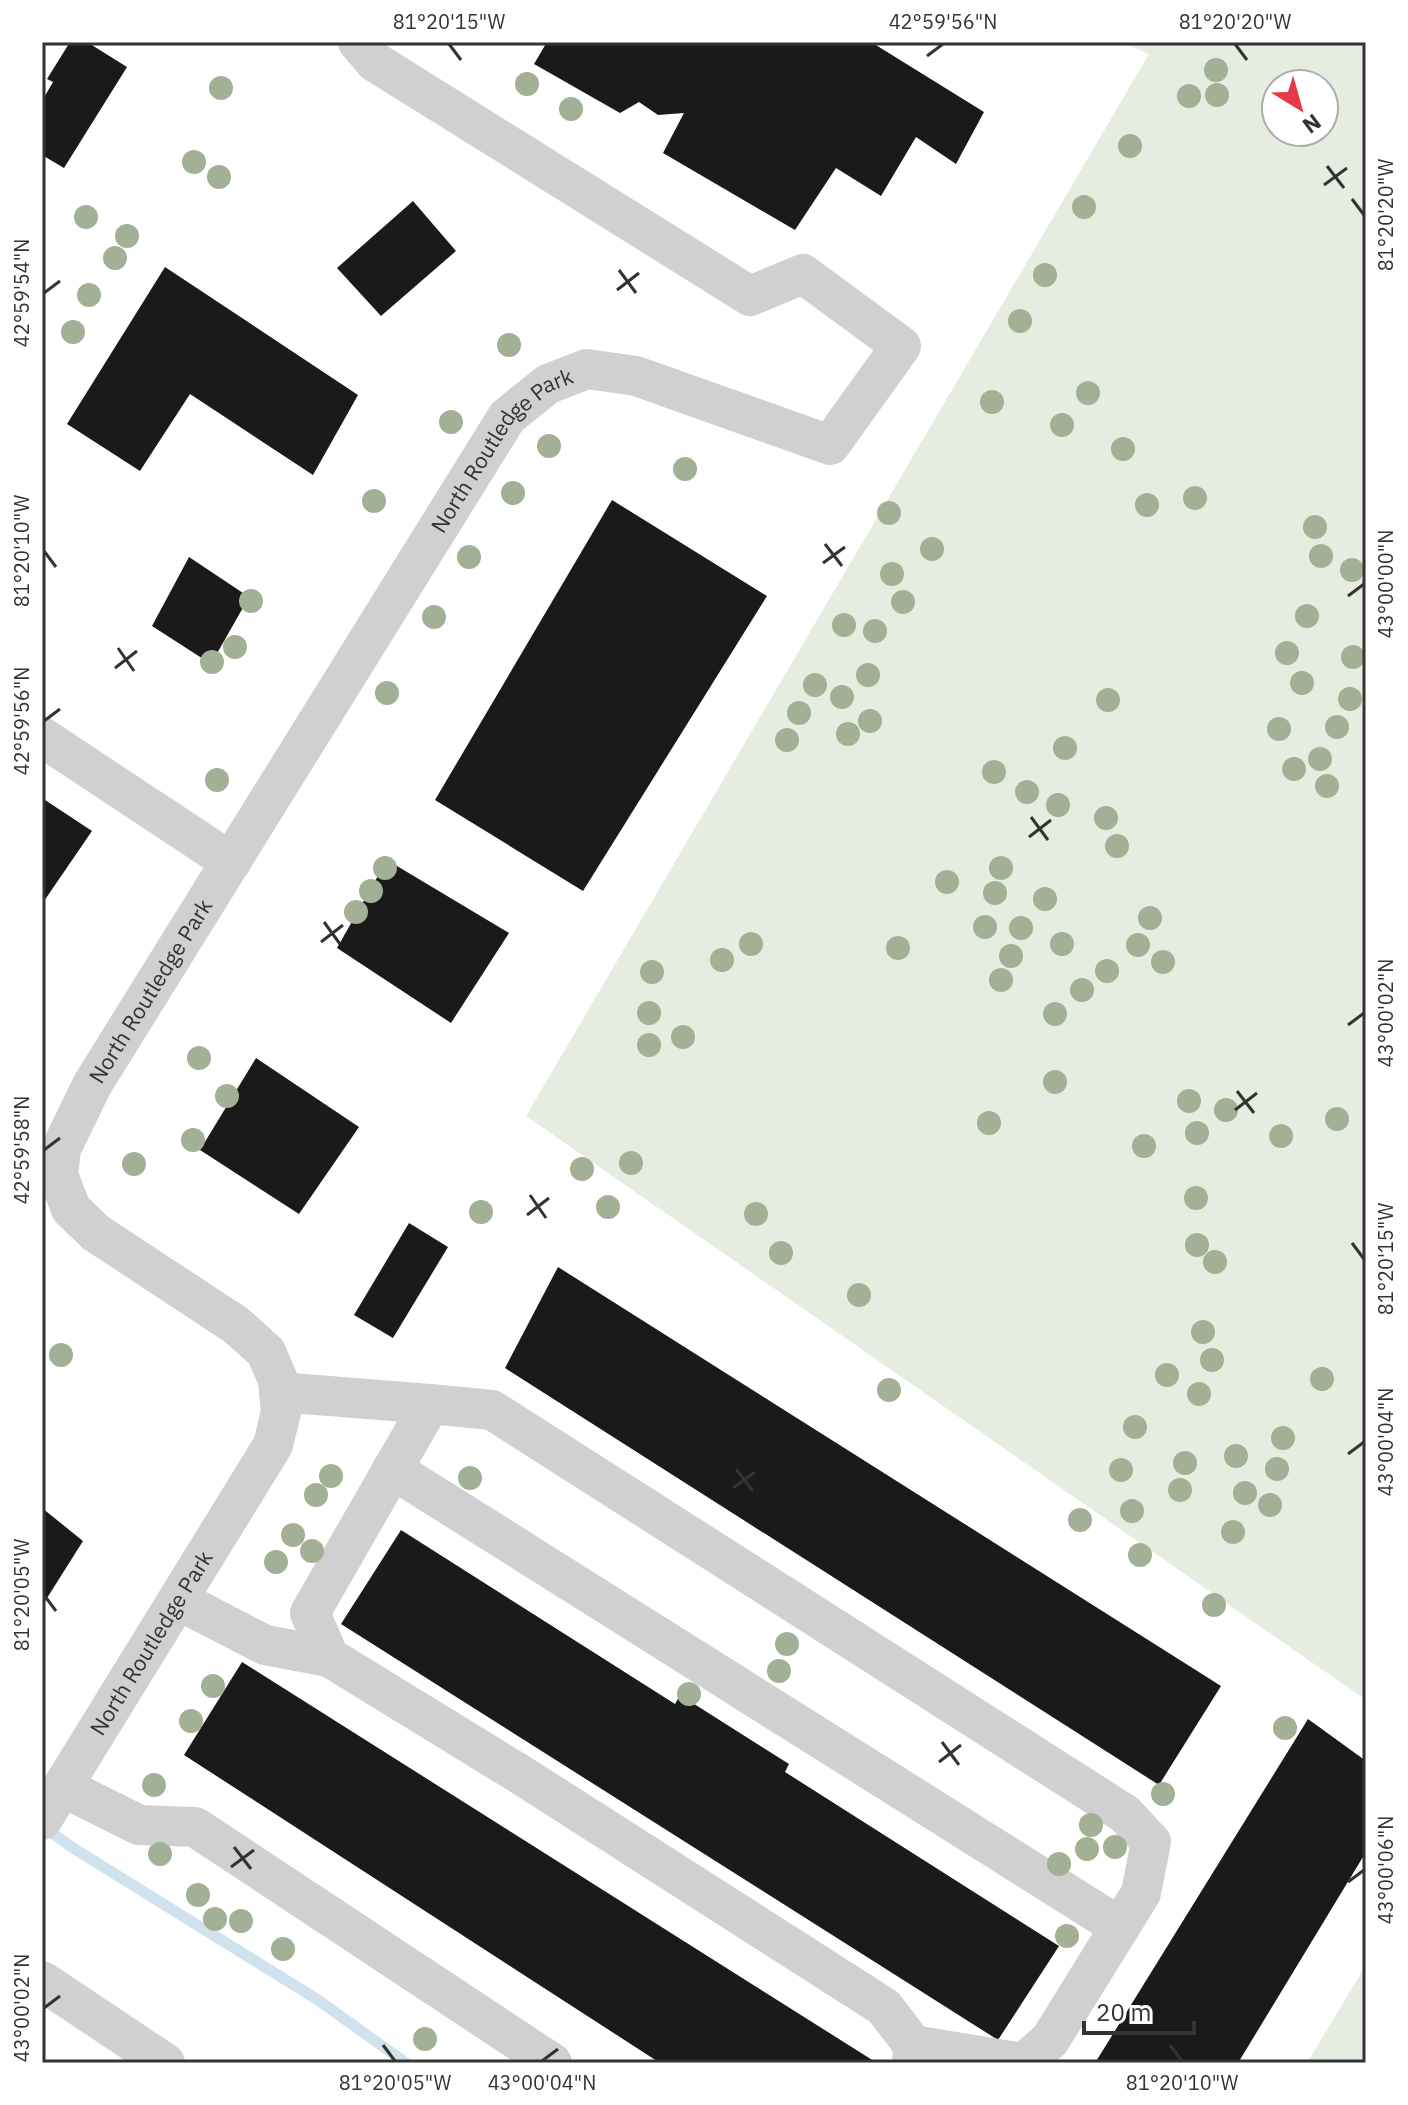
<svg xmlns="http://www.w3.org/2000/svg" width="1408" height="2105" font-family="'IBM Plex Sans',sans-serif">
	<rect width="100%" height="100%" fill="#fff"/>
	<!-- green -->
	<g fill="#e6ecdf" fill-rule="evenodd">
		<path d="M1122 42H1366V1700L526 1116 1149 54ZM1276 84H1324V132H1276Z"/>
		<polygon points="1366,1965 1366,2063 1307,2063"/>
	</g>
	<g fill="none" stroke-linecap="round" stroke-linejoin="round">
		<!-- stream -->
		<polyline stroke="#cfe2ee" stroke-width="11" points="45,1828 73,1848 318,2000 406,2063"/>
	</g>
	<!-- building -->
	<g fill="#1a1a1a">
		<polygon points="70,42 87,42 127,67 64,168 42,155 42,101 53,82 47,79"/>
		<polygon points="547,42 871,42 984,112 956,164 916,137 881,196 836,168 795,230 663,153 684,113 658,115 639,102 620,113 534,64"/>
		<polygon points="413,201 456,251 381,316 337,268"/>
		<polygon points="165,267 358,395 313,475 190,394 140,471 67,424"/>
		<polygon points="612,500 767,596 583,891 435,800"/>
		<polygon points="189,557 249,597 211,664 152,626"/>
		<polygon points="42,798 92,831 42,904"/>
		<polygon points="387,860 509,933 451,1023 337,948"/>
		<polygon points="256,1058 359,1127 299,1214 200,1150"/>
		<polygon points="409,1223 448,1247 393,1338 354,1315"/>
		<polygon points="558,1267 1221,1686 1159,1785 505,1368"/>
		<polygon points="42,1508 83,1541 42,1606"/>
		<polygon points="401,1530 675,1704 680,1695 789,1764 785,1772 1059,1946 998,2040 341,1624"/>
		<polygon points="242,1662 877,2063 660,2063 184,1755"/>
		<polygon points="1308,1719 1366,1761 1366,1852 1238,2063 1095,2063"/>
	</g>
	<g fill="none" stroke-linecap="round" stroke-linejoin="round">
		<!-- minor -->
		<g stroke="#d0d0d0" stroke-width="40">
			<polyline points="42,737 231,862"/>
			<polyline points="279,1392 430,1404"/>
			<polyline points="392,1469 1120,1927"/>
			<polyline points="178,1600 265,1645 329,1657"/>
			<polyline points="63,1787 139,1825 195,1827 552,2063"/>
			<path id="s1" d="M42 1820 273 1445 281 1412 278 1380 266 1352 236 1325 96 1233 71 1209 58 1175 61 1149 92 1085 507 417 548 384 587 369 636 376 830 445 901 346 803 274 750 296 375 62 358 42"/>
			<polyline points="42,1981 165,2063"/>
			<polyline points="913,2045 1022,2063"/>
			<polyline points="912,2063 913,2045 884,2007 518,1773 329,1657 310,1613 430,1404 492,1410 1125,1814 1151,1842 1141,1893 1050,2040 1024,2063"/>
		</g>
	</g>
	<!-- trees -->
	<g fill="#a2b095">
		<circle cx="1216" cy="70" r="12"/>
		<circle cx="527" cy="84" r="12"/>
		<circle cx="221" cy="88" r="12"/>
		<circle cx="1217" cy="95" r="12"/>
		<circle cx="1189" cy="96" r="12"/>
		<circle cx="571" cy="109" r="12"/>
		<circle cx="1130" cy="146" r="12"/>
		<circle cx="194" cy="162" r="12"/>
		<circle cx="219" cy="177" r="12"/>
		<circle cx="1084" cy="207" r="12"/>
		<circle cx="86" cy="217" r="12"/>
		<circle cx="127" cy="236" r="12"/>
		<circle cx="115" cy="258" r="12"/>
		<circle cx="1045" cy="275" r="12"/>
		<circle cx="89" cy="295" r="12"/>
		<circle cx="1020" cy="321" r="12"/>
		<circle cx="73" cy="332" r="12"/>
		<circle cx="509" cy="345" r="12"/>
		<circle cx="1088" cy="393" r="12"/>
		<circle cx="992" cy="402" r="12"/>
		<circle cx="451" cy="422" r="12"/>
		<circle cx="1062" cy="425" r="12"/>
		<circle cx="549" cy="446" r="12"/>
		<circle cx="1123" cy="449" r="12"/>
		<circle cx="685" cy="469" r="12"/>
		<circle cx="513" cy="493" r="12"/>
		<circle cx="1195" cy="498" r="12"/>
		<circle cx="374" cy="501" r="12"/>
		<circle cx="1147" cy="505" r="12"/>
		<circle cx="889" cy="513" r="12"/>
		<circle cx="1315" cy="527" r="12"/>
		<circle cx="932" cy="549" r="12"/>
		<circle cx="1321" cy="556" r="12"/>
		<circle cx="469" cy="557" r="12"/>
		<circle cx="1352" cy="570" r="12"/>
		<circle cx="892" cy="574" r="12"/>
		<circle cx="251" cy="601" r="12"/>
		<circle cx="903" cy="602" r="12"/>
		<circle cx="1307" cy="616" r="12"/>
		<circle cx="434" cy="617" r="12"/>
		<circle cx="844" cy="625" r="12"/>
		<circle cx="875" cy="631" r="12"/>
		<circle cx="235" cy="647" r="12"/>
		<circle cx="1287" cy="653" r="12"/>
		<circle cx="1353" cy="657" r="12"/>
		<circle cx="212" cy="662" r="12"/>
		<circle cx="868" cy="675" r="12"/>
		<circle cx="1302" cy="683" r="12"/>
		<circle cx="815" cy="685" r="12"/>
		<circle cx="387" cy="693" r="12"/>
		<circle cx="842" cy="697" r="12"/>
		<circle cx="1350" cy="699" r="12"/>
		<circle cx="1108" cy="700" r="12"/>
		<circle cx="799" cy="713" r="12"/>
		<circle cx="870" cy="721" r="12"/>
		<circle cx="1337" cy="727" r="12"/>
		<circle cx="1279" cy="729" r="12"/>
		<circle cx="848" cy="734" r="12"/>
		<circle cx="787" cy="740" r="12"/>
		<circle cx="1065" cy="748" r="12"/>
		<circle cx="1320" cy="759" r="12"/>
		<circle cx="1294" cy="769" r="12"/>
		<circle cx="994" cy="772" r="12"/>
		<circle cx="217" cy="780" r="12"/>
		<circle cx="1327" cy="786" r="12"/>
		<circle cx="1027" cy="792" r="12"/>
		<circle cx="1058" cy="805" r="12"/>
		<circle cx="1106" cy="818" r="12"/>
		<circle cx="1117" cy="846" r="12"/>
		<circle cx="385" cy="868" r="12"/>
		<circle cx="1001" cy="868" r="12"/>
		<circle cx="947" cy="882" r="12"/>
		<circle cx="371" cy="891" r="12"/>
		<circle cx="995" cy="893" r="12"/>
		<circle cx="1045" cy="899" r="12"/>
		<circle cx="356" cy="912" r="12"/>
		<circle cx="1150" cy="918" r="12"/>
		<circle cx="985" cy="927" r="12"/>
		<circle cx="1021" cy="928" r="12"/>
		<circle cx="751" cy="944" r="12"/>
		<circle cx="1062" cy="944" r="12"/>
		<circle cx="1138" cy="945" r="12"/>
		<circle cx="898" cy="948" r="12"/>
		<circle cx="1011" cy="956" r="12"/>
		<circle cx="722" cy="960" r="12"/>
		<circle cx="1163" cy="962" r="12"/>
		<circle cx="1107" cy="971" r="12"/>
		<circle cx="652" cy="972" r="12"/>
		<circle cx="1001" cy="980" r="12"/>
		<circle cx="1082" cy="990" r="12"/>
		<circle cx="649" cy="1013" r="12"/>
		<circle cx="1055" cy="1014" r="12"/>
		<circle cx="683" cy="1037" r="12"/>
		<circle cx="649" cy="1045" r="12"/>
		<circle cx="199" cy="1058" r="12"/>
		<circle cx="1055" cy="1082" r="12"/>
		<circle cx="227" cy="1096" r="12"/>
		<circle cx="1189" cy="1101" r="12"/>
		<circle cx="1226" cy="1110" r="12"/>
		<circle cx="1337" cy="1119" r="12"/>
		<circle cx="989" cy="1123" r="12"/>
		<circle cx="1197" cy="1133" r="12"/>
		<circle cx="1281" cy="1136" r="12"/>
		<circle cx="193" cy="1140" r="12"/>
		<circle cx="1144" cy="1146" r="12"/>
		<circle cx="631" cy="1163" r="12"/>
		<circle cx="134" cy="1164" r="12"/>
		<circle cx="582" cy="1169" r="12"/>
		<circle cx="1196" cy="1198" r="12"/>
		<circle cx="608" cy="1207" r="12"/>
		<circle cx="481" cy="1212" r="12"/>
		<circle cx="756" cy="1214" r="12"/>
		<circle cx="1197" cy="1245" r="12"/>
		<circle cx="781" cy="1253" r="12"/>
		<circle cx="1215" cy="1262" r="12"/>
		<circle cx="859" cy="1295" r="12"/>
		<circle cx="1203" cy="1332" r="12"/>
		<circle cx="61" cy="1355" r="12"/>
		<circle cx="1212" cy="1360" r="12"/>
		<circle cx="1167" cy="1375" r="12"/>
		<circle cx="1322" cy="1379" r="12"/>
		<circle cx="889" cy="1390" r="12"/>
		<circle cx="1199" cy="1394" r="12"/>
		<circle cx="1135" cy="1427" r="12"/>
		<circle cx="1283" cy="1438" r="12"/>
		<circle cx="1236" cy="1456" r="12"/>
		<circle cx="1185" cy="1463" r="12"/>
		<circle cx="1277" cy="1469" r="12"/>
		<circle cx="1121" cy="1470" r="12"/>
		<circle cx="331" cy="1476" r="12"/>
		<circle cx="470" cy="1478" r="12"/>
		<circle cx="1180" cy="1490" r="12"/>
		<circle cx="1245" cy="1493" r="12"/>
		<circle cx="316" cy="1495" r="12"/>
		<circle cx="1270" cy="1505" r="12"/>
		<circle cx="1132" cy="1511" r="12"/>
		<circle cx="1080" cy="1520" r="12"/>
		<circle cx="1233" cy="1532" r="12"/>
		<circle cx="293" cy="1535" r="12"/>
		<circle cx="312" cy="1551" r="12"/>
		<circle cx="1140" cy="1555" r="12"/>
		<circle cx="276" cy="1562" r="12"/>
		<circle cx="1214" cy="1605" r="12"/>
		<circle cx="787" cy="1644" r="12"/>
		<circle cx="779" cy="1671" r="12"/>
		<circle cx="213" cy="1686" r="12"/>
		<circle cx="689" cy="1694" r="12"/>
		<circle cx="191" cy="1721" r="12"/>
		<circle cx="1285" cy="1728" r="12"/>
		<circle cx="154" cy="1785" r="12"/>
		<circle cx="1163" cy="1794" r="12"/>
		<circle cx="1091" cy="1825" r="12"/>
		<circle cx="1115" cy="1847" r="12"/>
		<circle cx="1087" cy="1849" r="12"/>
		<circle cx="160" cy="1854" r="12"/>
		<circle cx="1059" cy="1864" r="12"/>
		<circle cx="198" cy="1895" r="12"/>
		<circle cx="215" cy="1919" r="12"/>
		<circle cx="241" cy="1921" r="12"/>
		<circle cx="1067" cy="1936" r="12"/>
		<circle cx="283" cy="1949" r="12"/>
		<circle cx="425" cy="2039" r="12"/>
	</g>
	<!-- ticks -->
	<path fill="none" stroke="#333" stroke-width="3" d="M449 44 461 60M1235 44 1247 60M927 56 943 44M1327 166 1344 188M1324 185 1347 168M1352 199 1364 215M619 270 636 293M617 290 639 273M44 293 60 281M825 544 842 566M44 551 56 567M823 563 845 547M1348 596 1364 584M118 648 134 671M115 668 137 651M44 721 60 709M1031 817 1048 840M1029 837 1051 820M324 922 340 944M321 942 343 925M1348 1025 1364 1013M1237 1091 1254 1113M1235 1110 1257 1093M44 1150 60 1138M530 1195 546 1218M527 1215 549 1198M1352 1243 1364 1259M1348 1454 1364 1442M736 1469 753 1491M733 1488 755 1472M44 1595 56 1611M942 1742 959 1765M939 1762 961 1745M234 1847 251 1869M231 1867 254 1850M1348 1882 1364 1870M44 2008 60 1996M383 2045 395 2061M1170 2045 1182 2061M542 2061 558 2049"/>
	<g text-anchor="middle" stroke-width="8" stroke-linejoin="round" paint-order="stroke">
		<!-- street labels -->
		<g font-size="22" fill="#333" stroke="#fff">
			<text dy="8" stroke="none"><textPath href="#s1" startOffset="1672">North Routledge Park</textPath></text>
			<text dy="8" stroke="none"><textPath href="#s1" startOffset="1024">North Routledge Park</textPath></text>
			<text dy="8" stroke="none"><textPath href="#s1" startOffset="208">North Routledge Park</textPath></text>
		</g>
	</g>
	<!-- border -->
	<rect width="1408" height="2105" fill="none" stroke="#ffffff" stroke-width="88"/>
	<!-- north arrow -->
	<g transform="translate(1300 108) rotate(143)"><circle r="38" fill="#ffffff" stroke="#adadad" stroke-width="2"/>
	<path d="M0-6L14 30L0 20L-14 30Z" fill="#e63946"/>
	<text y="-12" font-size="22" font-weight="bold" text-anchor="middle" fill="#333333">N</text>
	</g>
	<!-- scale -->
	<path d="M1084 2021v12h110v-12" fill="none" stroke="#333333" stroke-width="4"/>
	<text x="1096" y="2021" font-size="24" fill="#333333" stroke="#ffffff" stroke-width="6" paint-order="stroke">20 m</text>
	<rect x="44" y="44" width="1320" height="2017" fill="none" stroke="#333" stroke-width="3"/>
	<g font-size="20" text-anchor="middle" fill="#333">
		<text x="449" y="29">81°20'15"W</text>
		<text x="943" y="29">42°59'56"N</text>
		<text x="1235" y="29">81°20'20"W</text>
		<text transform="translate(1386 215) rotate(-90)" y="7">81°20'20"W</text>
		<text transform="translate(22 293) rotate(-90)" y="7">42°59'54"N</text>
		<text transform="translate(22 551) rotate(-90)" y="7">81°20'10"W</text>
		<text transform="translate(1386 584) rotate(-90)" y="7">43°00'00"N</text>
		<text transform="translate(22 721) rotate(-90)" y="7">42°59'56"N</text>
		<text transform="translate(1386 1013) rotate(-90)" y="7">43°00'02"N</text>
		<text transform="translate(22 1150) rotate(-90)" y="7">42°59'58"N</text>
		<text transform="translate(1386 1259) rotate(-90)" y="7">81°20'15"W</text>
		<text transform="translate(1386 1442) rotate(-90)" y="7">43°00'04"N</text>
		<text transform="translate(22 1595) rotate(-90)" y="7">81°20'05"W</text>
		<text transform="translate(1386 1870) rotate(-90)" y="7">43°00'06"N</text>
		<text transform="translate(22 2008) rotate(-90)" y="7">43°00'02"N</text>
		<text x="395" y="2090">81°20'05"W</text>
		<text x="542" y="2090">43°00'04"N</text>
		<text x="1182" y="2090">81°20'10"W</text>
	</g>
</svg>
